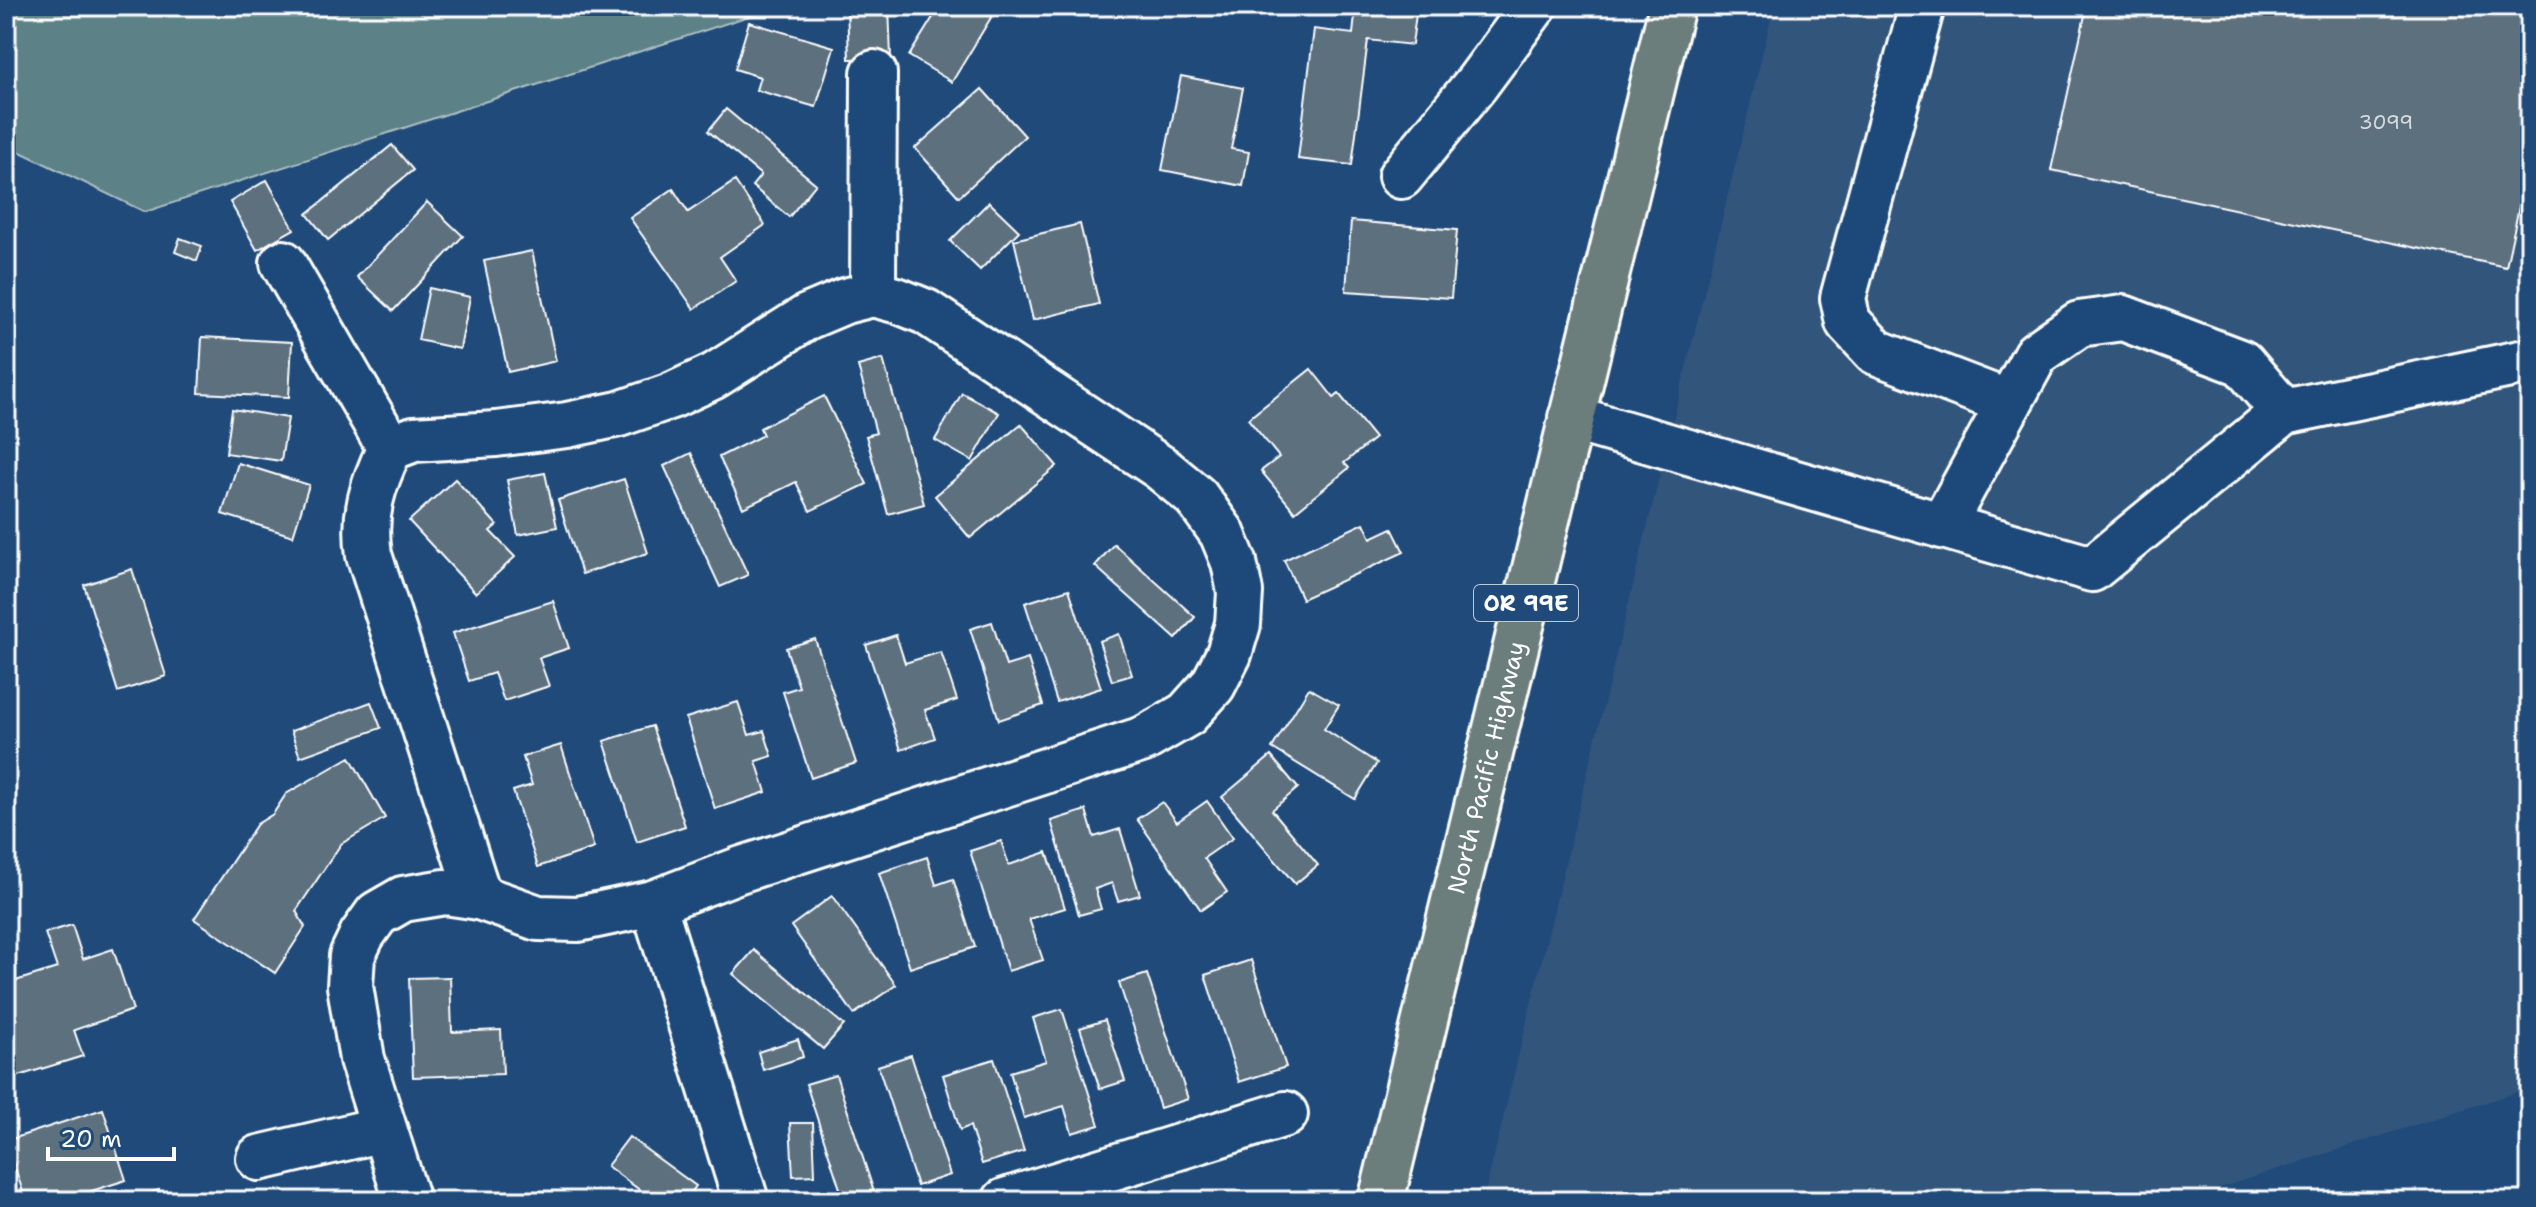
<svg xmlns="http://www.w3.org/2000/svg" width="2536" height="1207" font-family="'Shantell Sans',sans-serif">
	<rect width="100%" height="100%" fill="#1f4a7a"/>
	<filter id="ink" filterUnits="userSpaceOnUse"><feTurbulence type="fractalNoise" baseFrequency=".0125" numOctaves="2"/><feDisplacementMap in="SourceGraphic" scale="16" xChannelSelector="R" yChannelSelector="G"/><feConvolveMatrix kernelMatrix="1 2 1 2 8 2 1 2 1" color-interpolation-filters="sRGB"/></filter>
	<g filter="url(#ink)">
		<!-- built -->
		<polygon fill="#32557b" points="1774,6 2530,6 2530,1088 2179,1201 1483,1201"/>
		<!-- green -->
		<polygon fill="#5b8187" stroke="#adc0c3" stroke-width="2" points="6,6 780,6 145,212 6,145"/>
		<!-- building -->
		<g fill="#5d6f7e" stroke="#fff" stroke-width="2">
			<polygon points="847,6 889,6 891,58 849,59"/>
			<polygon points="940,6 998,6 952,82 909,56"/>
			<polygon points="1356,6 1417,6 1412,45 1368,40 1352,165 1298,159 1314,29 1353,34"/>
			<polygon points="2087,6 2530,6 2530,156 2506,267 2051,170"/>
			<polygon points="749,22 834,47 816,107 756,90 760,77 735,69"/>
			<polygon points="1181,76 1243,88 1231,149 1249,152 1243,186 1162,170"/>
			<polygon points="982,89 1025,136 959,197 915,148"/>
			<polygon points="726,109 816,184 789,217 752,186 761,175 708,131"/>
			<polygon points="392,145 413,170 328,240 307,214"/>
			<polygon points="267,180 294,229 257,250 230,202"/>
			<polygon points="735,181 765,225 720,257 736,281 694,309 630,218 673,189 688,212"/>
			<polygon points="427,202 463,236 393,311 357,277"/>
			<polygon points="989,202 1019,231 980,270 950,241"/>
			<polygon points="1351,221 1457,230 1451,298 1346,291"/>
			<polygon points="1080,224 1099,304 1033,320 1014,240"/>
			<polygon points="180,238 202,246 197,261 175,252"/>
			<polygon points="532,251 556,361 508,372 484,261"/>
			<polygon points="429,288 470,297 460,349 418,340"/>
			<polygon points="202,337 292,342 289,397 199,393"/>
			<polygon points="883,359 924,504 888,514 866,436 876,433 858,366"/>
			<polygon points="1311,369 1334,398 1339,394 1375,438 1344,463 1349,468 1295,512 1261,471 1279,457 1248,419"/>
			<polygon points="962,393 999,413 972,461 935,440"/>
			<polygon points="824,396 867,484 810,511 796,482 743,508 719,457 763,435 760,428"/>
			<polygon points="232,409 288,418 281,461 226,453"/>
			<polygon points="1021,424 1057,466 970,538 935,496"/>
			<polygon points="691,453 748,575 720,587 664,466"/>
			<polygon points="238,463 309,485 293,536 222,514"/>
			<polygon points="545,473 557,527 518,535 507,480"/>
			<polygon points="455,479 497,525 490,531 515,557 476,593 409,521"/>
			<polygon points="624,479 648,553 582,574 558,500"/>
			<polygon points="1364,523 1371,538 1392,528 1404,552 1302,599 1284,560"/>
			<polygon points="1114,544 1195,617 1176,639 1095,566"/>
			<polygon points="132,569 166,676 118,692 84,585"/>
			<polygon points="1069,589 1101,688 1057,702 1025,603"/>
			<polygon points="553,601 569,648 539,658 549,686 504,701 494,673 469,681 453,633"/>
			<polygon points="992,622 1006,666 1028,659 1043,705 999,720 970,629"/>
			<polygon points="1119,634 1132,675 1112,681 1099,641"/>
			<polygon points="896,635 905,663 941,652 957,700 925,710 935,738 901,750 866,645"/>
			<polygon points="815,639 856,763 811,778 783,692 799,687 786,648"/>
			<polygon points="1309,688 1339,705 1324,729 1377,763 1355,799 1272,748"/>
			<polygon points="371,702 381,728 300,757 291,731"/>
			<polygon points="738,702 749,735 764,731 772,756 756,761 766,792 715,809 686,718"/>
			<polygon points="652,726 685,826 637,842 604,741"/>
			<polygon points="561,745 594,848 538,867 513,791 532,785 523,757"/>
			<polygon points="1271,756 1298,788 1272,810 1318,865 1295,884 1222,797"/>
			<polygon points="350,757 385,818 341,844 296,911 305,927 275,973 194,919 257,824 273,814 286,794"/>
			<polygon points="1207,801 1233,838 1204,858 1227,892 1201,910 1137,819 1162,802 1177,822"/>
			<polygon points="1086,810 1094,837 1120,829 1140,895 1118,901 1112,883 1095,889 1101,909 1079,915 1051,821"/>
			<polygon points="1001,841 1009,865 1047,852 1065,908 1029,919 1043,960 1008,971 970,851"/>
			<polygon points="927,857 936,885 953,879 975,947 910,968 879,873"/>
			<polygon points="832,896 896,985 854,1014 791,926"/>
			<polygon points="72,925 83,959 113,949 133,1010 74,1030 83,1056 6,1080 6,1041 9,1040 6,1030 6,984 57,968 45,933"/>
			<polygon points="754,950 844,1025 823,1049 733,974"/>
			<polygon points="1251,960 1286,1067 1239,1082 1205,975"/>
			<polygon points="1147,974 1188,1099 1160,1108 1119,983"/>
			<polygon points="450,977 452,1032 501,1030 503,1074 413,1077 409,978"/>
			<polygon points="1062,1009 1099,1125 1072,1133 1064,1106 1024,1118 1010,1072 1046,1061 1033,1018"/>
			<polygon points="1105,1020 1125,1081 1100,1089 1080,1028"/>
			<polygon points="798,1039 803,1057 763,1070 758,1052"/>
			<polygon points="911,1055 950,1175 917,1186 878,1066"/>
			<polygon points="994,1059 1024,1151 982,1164 970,1126 960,1130 943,1075"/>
			<polygon points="836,1075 875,1195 856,1201 844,1201 806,1084"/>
			<polygon points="103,1109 126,1180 60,1201 26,1201 6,1141"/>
			<polygon points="790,1123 813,1123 815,1175 793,1176"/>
			<polygon points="629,1137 696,1186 685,1201 633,1201 641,1191 607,1166"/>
			<polygon points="159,1190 162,1201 126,1201"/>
			<polygon points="195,1191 198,1201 164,1201"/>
			<polygon points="1196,1192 1199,1201 1169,1201"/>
		</g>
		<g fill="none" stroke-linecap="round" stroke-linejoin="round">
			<defs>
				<g id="minor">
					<polyline points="1922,6 1843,298 1848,322 1876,352 2009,403"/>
					<polyline points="1401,176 1477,83 1534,6"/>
					<polyline points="283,263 390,448"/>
					<polyline points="1571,418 2092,569 2284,412 2530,361"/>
					<polyline points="1942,526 2036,354 2079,324 2123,318 2242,363 2284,412"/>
					<path d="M479 897 369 555C363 514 372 486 390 448L414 439 496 434 567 425 619 414 671 396 714 376 807 317 845 301 873 294"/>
					<polyline points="653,903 746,1201"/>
					<polyline points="259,1158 383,1129"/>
					<polyline points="407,1201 362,1059 350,986 352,956 362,935 377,914 403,899 445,892 479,897 538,918 578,919 653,903 739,870 1144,739 1187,714 1213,685 1229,654 1238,624 1240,592 1234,562 1222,533 1196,497 1161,468 926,312 899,301 873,294 874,73"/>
					<polyline points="1005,1201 1285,1114"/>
				</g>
				<g id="major">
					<path id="s1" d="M1381 1201 1672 6"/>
				</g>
			</defs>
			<!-- minor casing -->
			<use href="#minor" stroke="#fff" stroke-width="50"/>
			<!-- major casing -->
			<use href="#major" stroke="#fff" stroke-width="50"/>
			<!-- minor -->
			<use href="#minor" stroke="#1f4a7a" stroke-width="44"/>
			<!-- major -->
			<use href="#major" stroke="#6c7e7c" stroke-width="44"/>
		</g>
	</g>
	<g text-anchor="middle" stroke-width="8" stroke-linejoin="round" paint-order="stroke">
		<!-- number labels -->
		<g font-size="20" fill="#d6dbdf">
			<text x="2386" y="129">3099</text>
		</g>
		<!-- shield labels -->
		<rect fill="#1f4a7a" stroke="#bcc9d7" stroke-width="2" x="1474" y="585" width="104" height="36" rx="6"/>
		<g font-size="22" font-weight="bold" fill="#fff">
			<text x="1526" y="611">OR 99E</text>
		</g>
		<!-- street labels -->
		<g font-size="24" fill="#fff" stroke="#1f4a7a">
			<text dy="8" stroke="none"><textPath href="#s1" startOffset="446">North Pacific Highway</textPath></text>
		</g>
	</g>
	<!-- margin -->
	<rect width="2536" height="1207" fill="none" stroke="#1f4a7a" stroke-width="32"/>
	<rect x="16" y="16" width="2504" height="1175" fill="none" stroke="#fff" stroke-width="3" filter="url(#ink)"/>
	<!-- scale -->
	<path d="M48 1147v12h126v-12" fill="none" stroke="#ffffff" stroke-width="4"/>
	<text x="60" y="1147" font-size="24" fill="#ffffff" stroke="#1f4a7a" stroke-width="6" paint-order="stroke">20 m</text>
</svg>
